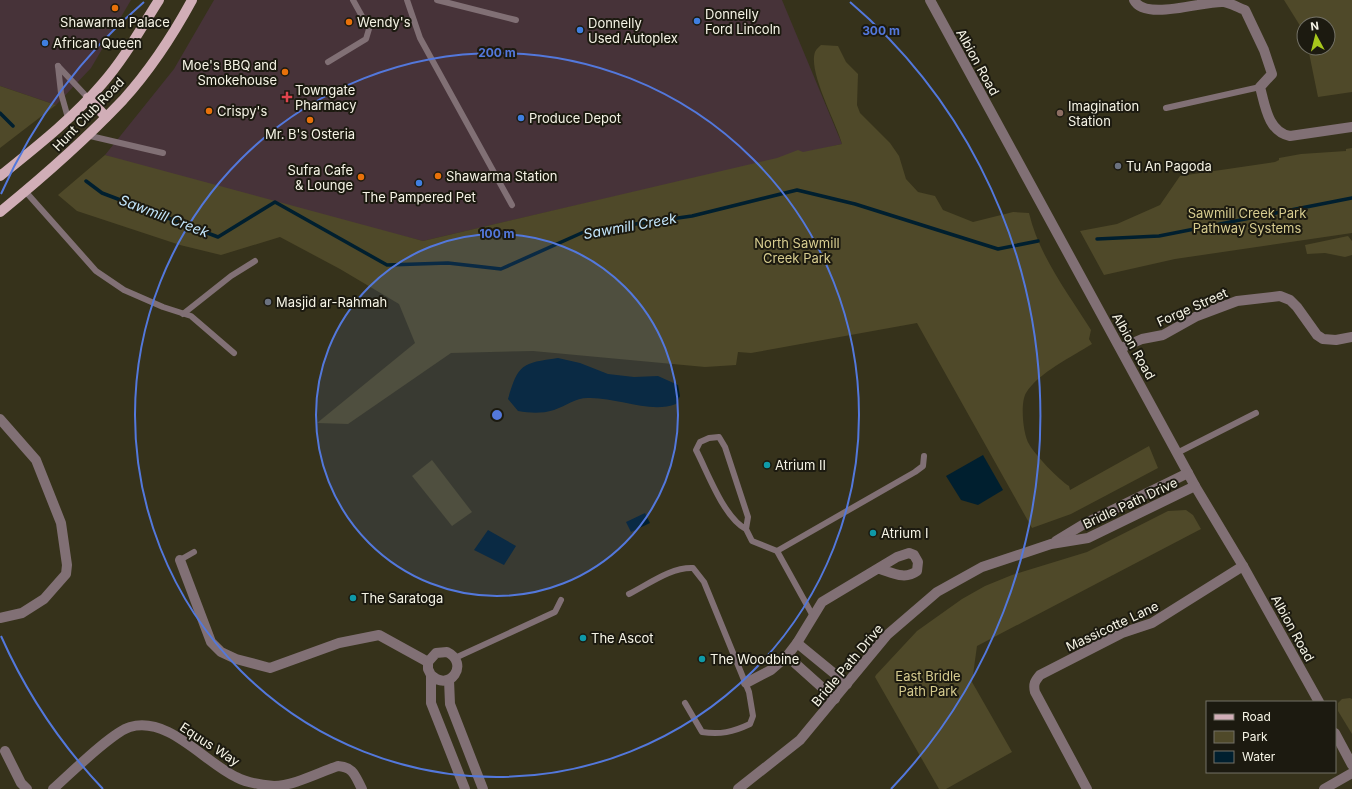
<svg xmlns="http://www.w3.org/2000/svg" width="1352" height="789" font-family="Inter,sans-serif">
	<rect width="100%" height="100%" fill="#36321b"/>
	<!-- commercial -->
	<g fill="#473339">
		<polygon points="0,0 131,0 91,68 56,105 0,86"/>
		<polygon points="214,0 782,0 842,144 423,241 170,179 105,155 174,69"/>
	</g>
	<!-- green -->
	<g fill="#4f4929">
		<polygon points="1284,0 1352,0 1352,92 1318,97 1308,48 1328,48 1328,24 1304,24 1304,32"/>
		<path d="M821 45 838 46 846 62 858 74 857 105 860 113 890 143 899 156 906 179 918 192 935 196 943 210 973 222 1013 212 1029 213C1039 256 1068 293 1091 330L1089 339 1092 344C1073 356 1038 373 1026 393 1020 403 1023 435 1029 444 1035 455 1059 480 1069 486L1070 490 1149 446 1158 468 1071 514 1032 528 917 323 751 353 738 352 736 365 705 367 533 351 451 353 348 424 317 423 415 343 399 304 340 269 280 237 221 255 180 245 77 211 58 195 105 155 423 241 777 158 798 150 803 152 842 144C836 122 808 72 815 52 816 49 819 47 821 45Z"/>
		<polygon points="0,86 56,105 0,148"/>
		<polygon points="1352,148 1352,233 1175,259 1104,275 1080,231 1117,224 1160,205 1180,176 1275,162 1279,160 1279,158 1301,154 1346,151 1346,149"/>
		<polygon points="1348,236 1352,241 1352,255 1345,257 1325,253 1307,254 1305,245"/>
		<polygon points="432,460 472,512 452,526 412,476"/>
		<polygon points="1186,510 1193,515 1201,529 977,646 972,682 1012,752 946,789 939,789 875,677 876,675 917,631 962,599 985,586 1012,575 1087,552 1168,511"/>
		<polygon points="1350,698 1352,699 1352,734 1338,711 1338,703 1342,699"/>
	</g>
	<!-- water -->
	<g fill="#001f2f">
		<path d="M558 358 580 363 608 374 634 377 658 376 678 385 680 396 676 404C650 414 617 397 588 398 575 398 566 406 554 410 541 414 530 413 518 411L508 399C518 364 522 363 558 358Z"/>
		<polygon points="983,455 1003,490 978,505 961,500 946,476"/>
		<polygon points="645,513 650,523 631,532 626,522"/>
		<polygon points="488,530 516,546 504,565 474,550"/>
	</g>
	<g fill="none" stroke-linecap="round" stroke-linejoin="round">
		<!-- stream -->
		<g stroke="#001f2f" stroke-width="3.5">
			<polyline points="0,113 13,126"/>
			<polyline points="86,181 102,193 218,237 275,202 387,265 448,263 501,269 586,231 692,216 797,190 855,204 998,249 1038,241"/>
			<polyline points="1097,239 1159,236 1352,198"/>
		</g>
		<!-- service -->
		<g stroke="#817075" stroke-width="6">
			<polyline points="407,0 420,38 512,205"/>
			<polyline points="437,0 516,20"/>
			<polyline points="328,62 366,39 369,29 353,0"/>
			<polyline points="58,66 61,93 68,118"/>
			<polyline points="58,66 88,98"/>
			<polyline points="1166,108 1260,87"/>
			<polyline points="86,135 163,153"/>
			<polyline points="25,191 96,271 124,290 163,307 191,316 234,353"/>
			<polyline points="183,314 231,276 255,261"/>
			<polyline points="1177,453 1256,413"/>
			<path d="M746 529C724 518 708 473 696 450L700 442 709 438 719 437 725 447 748 517 746 529 752 541 777 551 813 616"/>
			<polyline points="777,551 915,472 923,466 924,456"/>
			<polyline points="180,560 194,552"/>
			<path d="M629 594C649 584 671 567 693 568L704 582 749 692 753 716 750 724C733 732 720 735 702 732L685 703"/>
			<polyline points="455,658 555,612 561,600"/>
		</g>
		<!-- minor -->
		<g stroke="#817075" stroke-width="10">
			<path d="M1134 0C1145 22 1206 0 1224 2 1231 3 1238 8 1245 10L1264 50 1272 74 1260 87C1265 105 1268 132 1290 136L1352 127"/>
			<polyline points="1121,348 1142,339 1163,335 1197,316 1237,301 1280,296 1290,300 1297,307 1317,335 1323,339 1336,340 1352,337"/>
			<polyline points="0,419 36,460 61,523 67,565 66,574 44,599 22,613 0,618"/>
			<polyline points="180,560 211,642 221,652 236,659 270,668 339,643 379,635 428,662"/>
			<polyline points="797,643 847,684"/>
			<polyline points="787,656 835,699"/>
			<path d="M431 675C450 693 470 663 447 652L436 653 428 662V669L431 675V703L465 789"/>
			<polyline points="449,680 450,704 483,789"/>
			<path d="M746 683 771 670 787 656 797 643 822 602 897 557 909 553 914 555 918 562 917 571C905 580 893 573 880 569"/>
			<polyline points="5,751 21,783 27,789"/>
			<path d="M53 789C69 775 112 732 130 727 169 716 204 762 236 777 247 783 262 785 274 786 293 786 320 772 338 766 354 767 355 776 362 789"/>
			<path d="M1087 789 1035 692C1033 684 1035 681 1040 675L1122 633 1152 623 1243 566"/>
			<polyline points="1324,789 1352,773"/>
		</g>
		<!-- tertiary -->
		<g stroke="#817075" stroke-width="10">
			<polyline points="930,0 1195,486 1243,566 1319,702"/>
			<polyline points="1056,541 1084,524 1188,473"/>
			<polyline points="1335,733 1352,765"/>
			<polyline points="738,789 800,740 887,635 937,592 982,567 1051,544 1088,538 1195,486"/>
		</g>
		<!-- primary -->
		<g stroke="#d1aeb7" stroke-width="10">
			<polyline points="88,98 106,117"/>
			<path d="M0 176C36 147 73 118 102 84 125 58 141 28 159 0"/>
			<path d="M0 212C43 177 85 140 123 100 150 70 173 35 192 0"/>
		</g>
	</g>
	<!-- distance rings -->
	<circle cx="497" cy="415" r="181" fill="#5378dc" fill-opacity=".12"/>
	<g fill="none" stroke="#5378dc" stroke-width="2">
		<circle cx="497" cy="415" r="181"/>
		<circle cx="497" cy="415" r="362"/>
		<path d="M103 789A543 543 0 0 1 1 636M1 194A543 543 0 0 1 144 2M850 2A543 543 0 0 1 891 789"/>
	</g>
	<!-- markers -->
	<g fill="#e8710a" stroke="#1c1a10" stroke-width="1.5">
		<circle cx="115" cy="8" r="4"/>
		<circle cx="349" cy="22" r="4"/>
		<circle cx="285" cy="72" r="4"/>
		<circle cx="209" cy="111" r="4"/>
		<circle cx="310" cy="120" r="4"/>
		<circle cx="438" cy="176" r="4"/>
		<circle cx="361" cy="177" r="4"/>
	</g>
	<g fill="#3f7fe0" stroke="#1c1a10" stroke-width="1.5">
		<circle cx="697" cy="21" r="4"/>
		<circle cx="580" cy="30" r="4"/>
		<circle cx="45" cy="43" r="4"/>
		<circle cx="521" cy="118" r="4"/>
		<circle cx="419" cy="183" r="4"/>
	</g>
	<path fill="#e0444e" stroke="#1c1a10" stroke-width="1.5" d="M285 91h4v4h4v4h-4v4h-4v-4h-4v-4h4z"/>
	<circle fill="#8d6e63" stroke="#1c1a10" stroke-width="1.5" cx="1060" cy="113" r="4"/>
	<g fill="#6b7280" stroke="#1c1a10" stroke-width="1.5">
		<circle cx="1118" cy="166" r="4"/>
		<circle cx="268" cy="302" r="4"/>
	</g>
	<g fill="#0f9aa8" stroke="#1c1a10" stroke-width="1.5">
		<circle cx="767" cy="465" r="4"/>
		<circle cx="873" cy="533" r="4"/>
		<circle cx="353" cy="598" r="4"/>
		<circle cx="583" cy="638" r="4"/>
		<circle cx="702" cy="659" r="4"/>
	</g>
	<g text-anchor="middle" stroke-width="4" stroke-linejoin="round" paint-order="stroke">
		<!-- poi labels -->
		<g font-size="13" fill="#f6f4e6" stroke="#1c1a10" text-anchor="start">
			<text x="705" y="19">Donnelly<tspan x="705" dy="15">Ford Lincoln</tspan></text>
			<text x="115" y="27" text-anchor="middle">Shawarma Palace</text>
			<text x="357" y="27">Wendy's</text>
			<text x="588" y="28">Donnelly<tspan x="588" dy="15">Used Autoplex</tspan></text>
			<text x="53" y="48">African Queen</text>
			<text x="277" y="70" text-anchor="end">Moe's BBQ and<tspan x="277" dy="15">Smokehouse</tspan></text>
			<text x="295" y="95">Towngate<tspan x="295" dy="15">Pharmacy</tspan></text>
			<text x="1068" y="111">Imagination<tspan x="1068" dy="15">Station</tspan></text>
			<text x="217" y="116">Crispy's</text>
			<text x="529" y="123">Produce Depot</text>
			<text x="310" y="139" text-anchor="middle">Mr. B's Osteria</text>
			<text x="1126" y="171">Tu An Pagoda</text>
			<text x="353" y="175" text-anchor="end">Sufra Cafe<tspan x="353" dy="15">&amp; Lounge</tspan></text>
			<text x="446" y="181">Shawarma Station</text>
			<text x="419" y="202" text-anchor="middle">The Pampered Pet</text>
			<text x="276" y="307">Masjid ar-Rahmah</text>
			<text x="775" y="470">Atrium II</text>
			<text x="881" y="538">Atrium I</text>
			<text x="361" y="603">The Saratoga</text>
			<text x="591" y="643">The Ascot</text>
			<text x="710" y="664">The Woodbine</text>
		</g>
		<!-- street labels -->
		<g font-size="13" fill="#f6f4e6" stroke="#1c1a10">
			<text transform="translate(978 62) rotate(61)" y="5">Albion Road</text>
			<text transform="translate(88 114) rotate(-46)" y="5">Hunt Club Road</text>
			<text transform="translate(1192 307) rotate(-24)" y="5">Forge Street</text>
			<text transform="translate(1134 346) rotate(61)" y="5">Albion Road</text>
			<text transform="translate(1130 503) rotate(-25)" y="5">Bridle Path Drive</text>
			<text transform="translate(1112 626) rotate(-25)" y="5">Massicotte Lane</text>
			<text transform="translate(1293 628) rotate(61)" y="5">Albion Road</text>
			<text transform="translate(847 665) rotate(-50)" y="5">Bridle Path Drive</text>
			<text transform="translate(210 744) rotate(33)" y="5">Equus Way</text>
		</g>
		<!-- park labels -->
		<g font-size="13" fill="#d7cc8f" stroke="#1c1a10">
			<text x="1247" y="218">Sawmill Creek Park<tspan x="1247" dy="15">Pathway Systems</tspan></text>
			<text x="797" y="248">North Sawmill<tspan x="797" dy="15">Creek Park</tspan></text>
			<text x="928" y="681">East Bridle<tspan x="928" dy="15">Path Park</tspan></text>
		</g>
		<!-- water labels -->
		<g font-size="14" font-style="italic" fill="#c4e7fd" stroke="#1c1a10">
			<text transform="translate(164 216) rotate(21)" y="5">Sawmill Creek</text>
			<text transform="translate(630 226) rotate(-10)" y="5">Sawmill Creek</text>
		</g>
	</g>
	<circle cx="497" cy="415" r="6" fill="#5378dc" stroke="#1c1a10" stroke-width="2"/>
	<g font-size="12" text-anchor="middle" font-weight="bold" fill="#5378dc" stroke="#1c1a10" stroke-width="4" stroke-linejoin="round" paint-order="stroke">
		<text x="881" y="35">300 m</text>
		<text x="497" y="57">200 m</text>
		<text x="497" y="238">100 m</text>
	</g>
	<!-- legend -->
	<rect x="1206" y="701" width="130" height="72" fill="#1c1a10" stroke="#737166"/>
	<rect x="1214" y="714" width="20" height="6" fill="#d1aeb7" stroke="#737166"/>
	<text x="1242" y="721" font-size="12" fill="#f6f4e6">Road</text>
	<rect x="1214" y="731" width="20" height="12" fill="#4f4929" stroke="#737166"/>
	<text x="1242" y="741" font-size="12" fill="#f6f4e6">Park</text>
	<rect x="1214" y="751" width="20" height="12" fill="#001f2f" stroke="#737166"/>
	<text x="1242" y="761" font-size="12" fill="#f6f4e6">Water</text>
	<!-- north arrow -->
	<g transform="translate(1316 36) rotate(353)"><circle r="19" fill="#1c1a10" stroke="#737166"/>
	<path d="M0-3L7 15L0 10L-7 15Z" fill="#a8c71c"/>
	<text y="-6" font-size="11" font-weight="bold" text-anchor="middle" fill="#f6f4e6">N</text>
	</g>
</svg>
